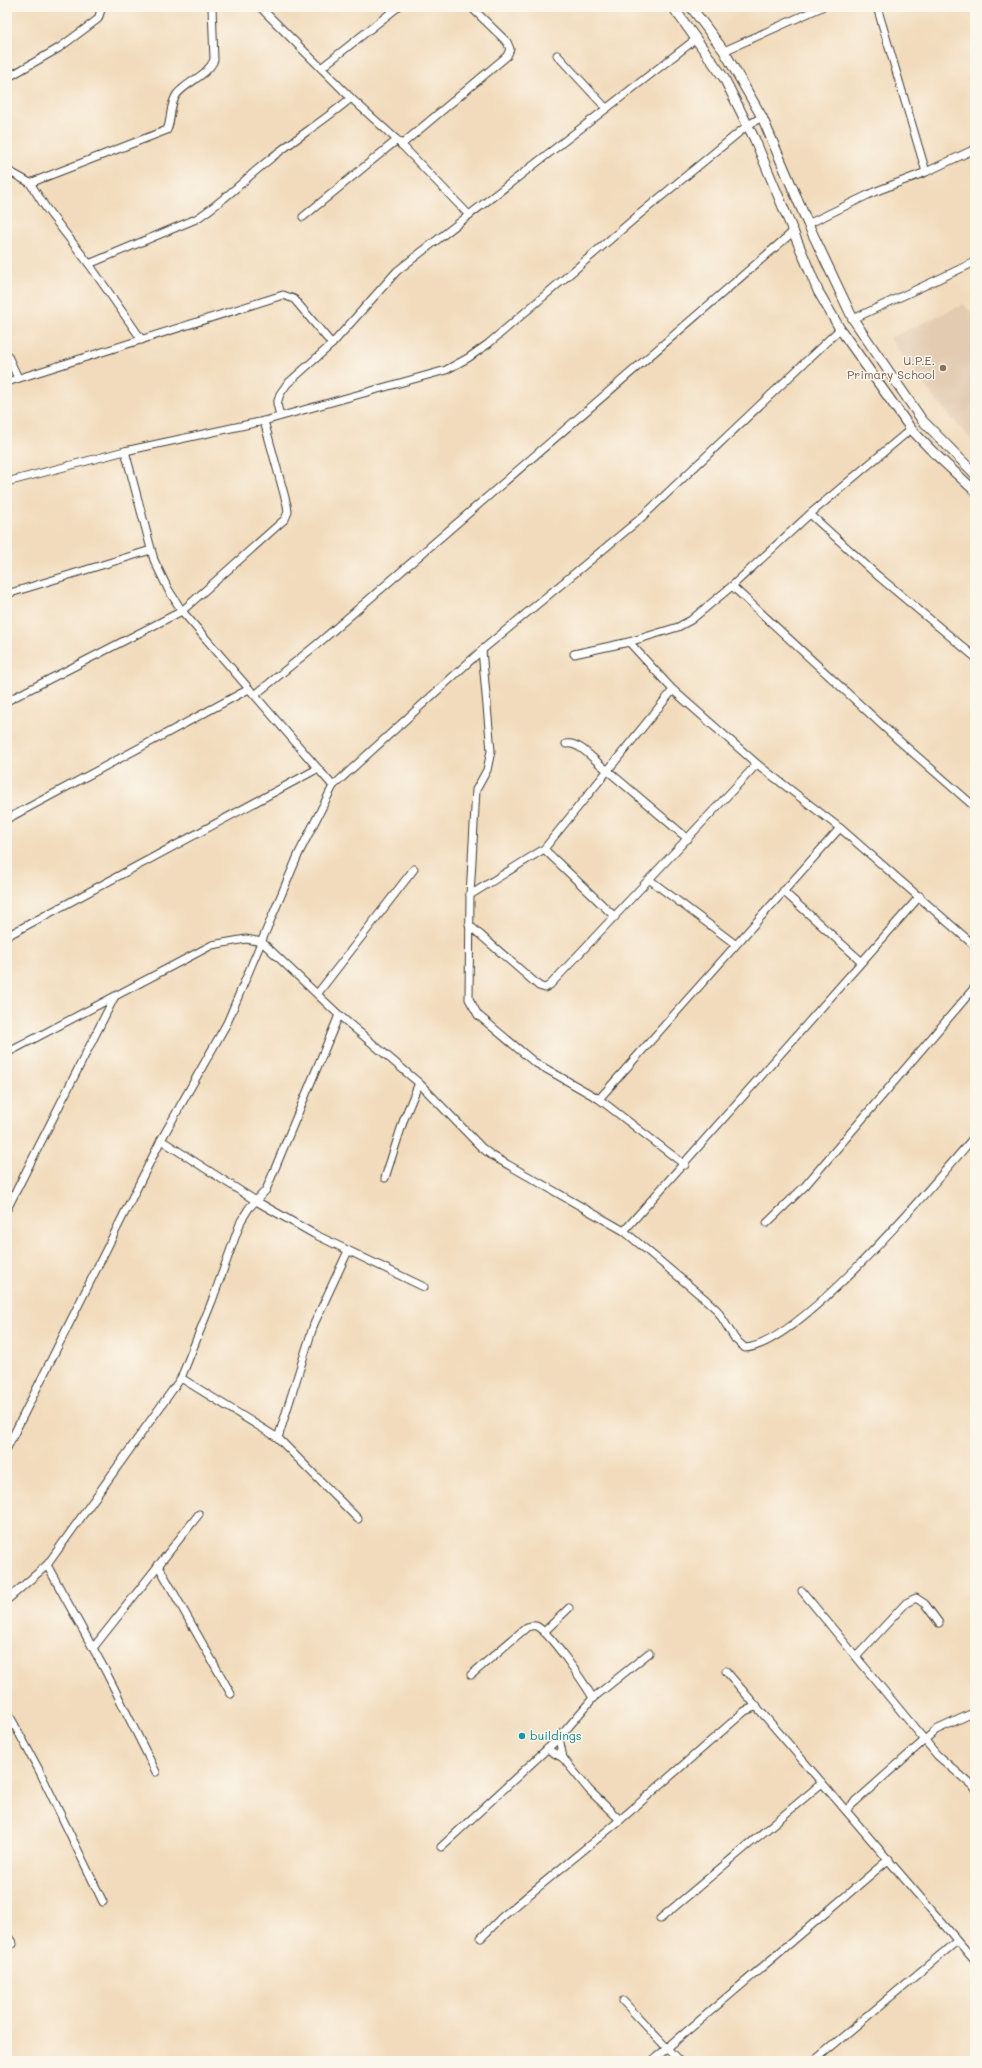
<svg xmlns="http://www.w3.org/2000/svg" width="982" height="2068" font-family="Mali,sans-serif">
	<rect width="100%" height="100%" fill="#fbf7ec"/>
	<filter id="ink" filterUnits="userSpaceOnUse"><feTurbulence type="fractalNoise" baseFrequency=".025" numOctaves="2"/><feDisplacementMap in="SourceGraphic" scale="8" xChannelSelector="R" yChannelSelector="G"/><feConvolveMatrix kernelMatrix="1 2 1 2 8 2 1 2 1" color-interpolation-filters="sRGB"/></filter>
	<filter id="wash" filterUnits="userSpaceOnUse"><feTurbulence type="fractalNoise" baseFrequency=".012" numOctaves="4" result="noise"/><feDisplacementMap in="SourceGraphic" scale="16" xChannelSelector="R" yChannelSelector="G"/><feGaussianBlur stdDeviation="0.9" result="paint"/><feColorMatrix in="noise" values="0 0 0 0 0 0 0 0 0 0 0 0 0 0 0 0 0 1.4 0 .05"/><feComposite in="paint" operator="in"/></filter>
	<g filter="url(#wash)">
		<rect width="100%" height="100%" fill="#f2dbbc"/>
		<!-- built -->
		<polygon fill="#e2cbb1" points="964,304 975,317 975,444 933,397 890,338"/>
	</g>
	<g filter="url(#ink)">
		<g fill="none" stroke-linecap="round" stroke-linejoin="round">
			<defs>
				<g id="minor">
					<polyline points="260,7 351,98 397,140 469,215"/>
					<polyline points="877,7 926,172"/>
					<polyline points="724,51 822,7"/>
					<polyline points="557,55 606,108"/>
					<polyline points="321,68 398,7"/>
					<polyline points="7,78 59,48 90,25 98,19 102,7"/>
					<polyline points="401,145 507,56 510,49 507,42 471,7"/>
					<polyline points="7,170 30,183 46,208 89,264 142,340"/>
					<path d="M30 183 167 130C172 119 169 105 177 94 188 81 207 76 214 60L212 7"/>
					<polyline points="303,217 397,140"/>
					<polyline points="808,224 874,192 926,172 975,149"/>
					<path d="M89 264 196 219C223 202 245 179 270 159 296 138 325 120 351 98"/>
					<polyline points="853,319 975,262"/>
					<polyline points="7,354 18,378"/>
					<polyline points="7,382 283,295 294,299 332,344"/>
					<polyline points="280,416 277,404 280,394 287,384 332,344 397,271 696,39"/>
					<polyline points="125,451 154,560 168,589 182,611 333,786"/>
					<polyline points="7,482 125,451 264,421 446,370 468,358 488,344 641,213 748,125 762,117"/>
					<polyline points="810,514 878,576 975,657"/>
					<polyline points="732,586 896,738 975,807"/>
					<polyline points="7,594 151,550"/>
					<polyline points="629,642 673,690 757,764 840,828 975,946"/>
					<polyline points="482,650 491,751 487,770 476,790 470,895 469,999 478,1015 534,1062 599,1099 685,1165"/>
					<polyline points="574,654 629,642 678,627 691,620 732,586 810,514 911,429"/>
					<polyline points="255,695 321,641 794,231"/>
					<polyline points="7,701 182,611 285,519 288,512 287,505 264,421"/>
					<path d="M566 744C580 741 595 762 607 770L688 839"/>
					<polyline points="7,819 249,689"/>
					<polyline points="544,849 615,917"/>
					<polyline points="650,880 735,944"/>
					<polyline points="783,891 861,961"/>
					<polyline points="470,895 544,849 673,690"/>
					<polyline points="469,925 539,986 545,988 550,985 757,764"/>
					<polyline points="7,936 317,769"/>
					<polyline points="318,993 414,869"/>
					<path d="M7 1053 212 945 246 939 262 942 339 1015 419 1083 481 1147 491 1155 624 1231 705 1299 717 1310 735 1339 745 1348C800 1345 936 1181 975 1136"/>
					<polyline points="599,1099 840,828"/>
					<polyline points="161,1140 256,1201 314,1234 424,1287"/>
					<polyline points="385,1178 404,1119 419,1083"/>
					<polyline points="7,1209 114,998"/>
					<polyline points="767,1223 805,1186 975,987"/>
					<polyline points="624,1231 920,896"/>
					<polyline points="181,1378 278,1438 358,1519"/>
					<polyline points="278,1438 314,1324 348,1251"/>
					<polyline points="7,1448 161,1140 227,1023 299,853 333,786 482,650 640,519 840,329"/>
					<polyline points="47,1565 105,1670 156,1772"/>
					<polyline points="158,1565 231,1694"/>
					<polyline points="802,1591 937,1755 975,1788"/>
					<polyline points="7,1600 47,1565 181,1378 212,1301 241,1221 249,1208 266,1190 339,1015"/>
					<polyline points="544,1632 569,1608"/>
					<polyline points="93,1648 199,1514"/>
					<polyline points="857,1656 906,1603 916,1598 925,1604 939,1623"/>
					<polyline points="726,1671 975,1961"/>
					<polyline points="593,1698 649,1653"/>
					<polyline points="7,1711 39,1770 103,1902"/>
					<polyline points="7,1728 14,1724"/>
					<polyline points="559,1738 563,1758"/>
					<polyline points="547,1749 563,1758 589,1790 620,1820"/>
					<polyline points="846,1810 936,1730 975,1712"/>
					<path d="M441 1847 559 1738 593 1698C584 1683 550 1632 536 1626 533 1625 530 1626 527 1627L471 1675"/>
					<polyline points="660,1919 822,1783"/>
					<polyline points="7,1935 13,1944"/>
					<polyline points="481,1938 502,1917 620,1820 745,1711 757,1706"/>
					<polyline points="623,2001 679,2061"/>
					<polyline points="652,2061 889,1859"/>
					<polyline points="814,2061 957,1941"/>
				</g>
				<g id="tertiary">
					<polyline points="673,7 724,78 755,140 818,291 840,329 911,429 932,451 975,491"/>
					<polyline points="691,7 724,51 762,117 808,224 853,319 922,420 975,474"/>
				</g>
			</defs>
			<!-- minor casing -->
			<use href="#minor" stroke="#3c3934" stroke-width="9"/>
			<!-- tertiary casing -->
			<use href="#tertiary" stroke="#3c3934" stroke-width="11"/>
			<!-- minor -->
			<use href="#minor" stroke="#fff" stroke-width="7"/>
			<!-- tertiary -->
			<use href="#tertiary" stroke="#fff" stroke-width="9"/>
		</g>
	</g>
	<!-- markers -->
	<circle fill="#8d6e63" stroke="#fbf7ec" stroke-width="1.5" cx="943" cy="368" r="4"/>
	<circle fill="#0f9aa8" stroke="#fbf7ec" stroke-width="1.5" cx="522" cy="1736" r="4"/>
	<g text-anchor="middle" stroke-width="3" stroke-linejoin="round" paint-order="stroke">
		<!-- education labels -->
		<g font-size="12" fill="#785e54" stroke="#fbf7ec" text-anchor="end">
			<text x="935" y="365">U.P.E.<tspan x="935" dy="14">Primary School</tspan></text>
		</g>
		<!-- culture labels -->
		<g font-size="12" fill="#0d838f" stroke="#fbf7ec" text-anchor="start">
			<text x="530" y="1740">buildings</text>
		</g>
	</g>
	<!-- margin -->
	<rect width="982" height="2068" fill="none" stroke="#fbf7ec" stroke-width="24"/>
</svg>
